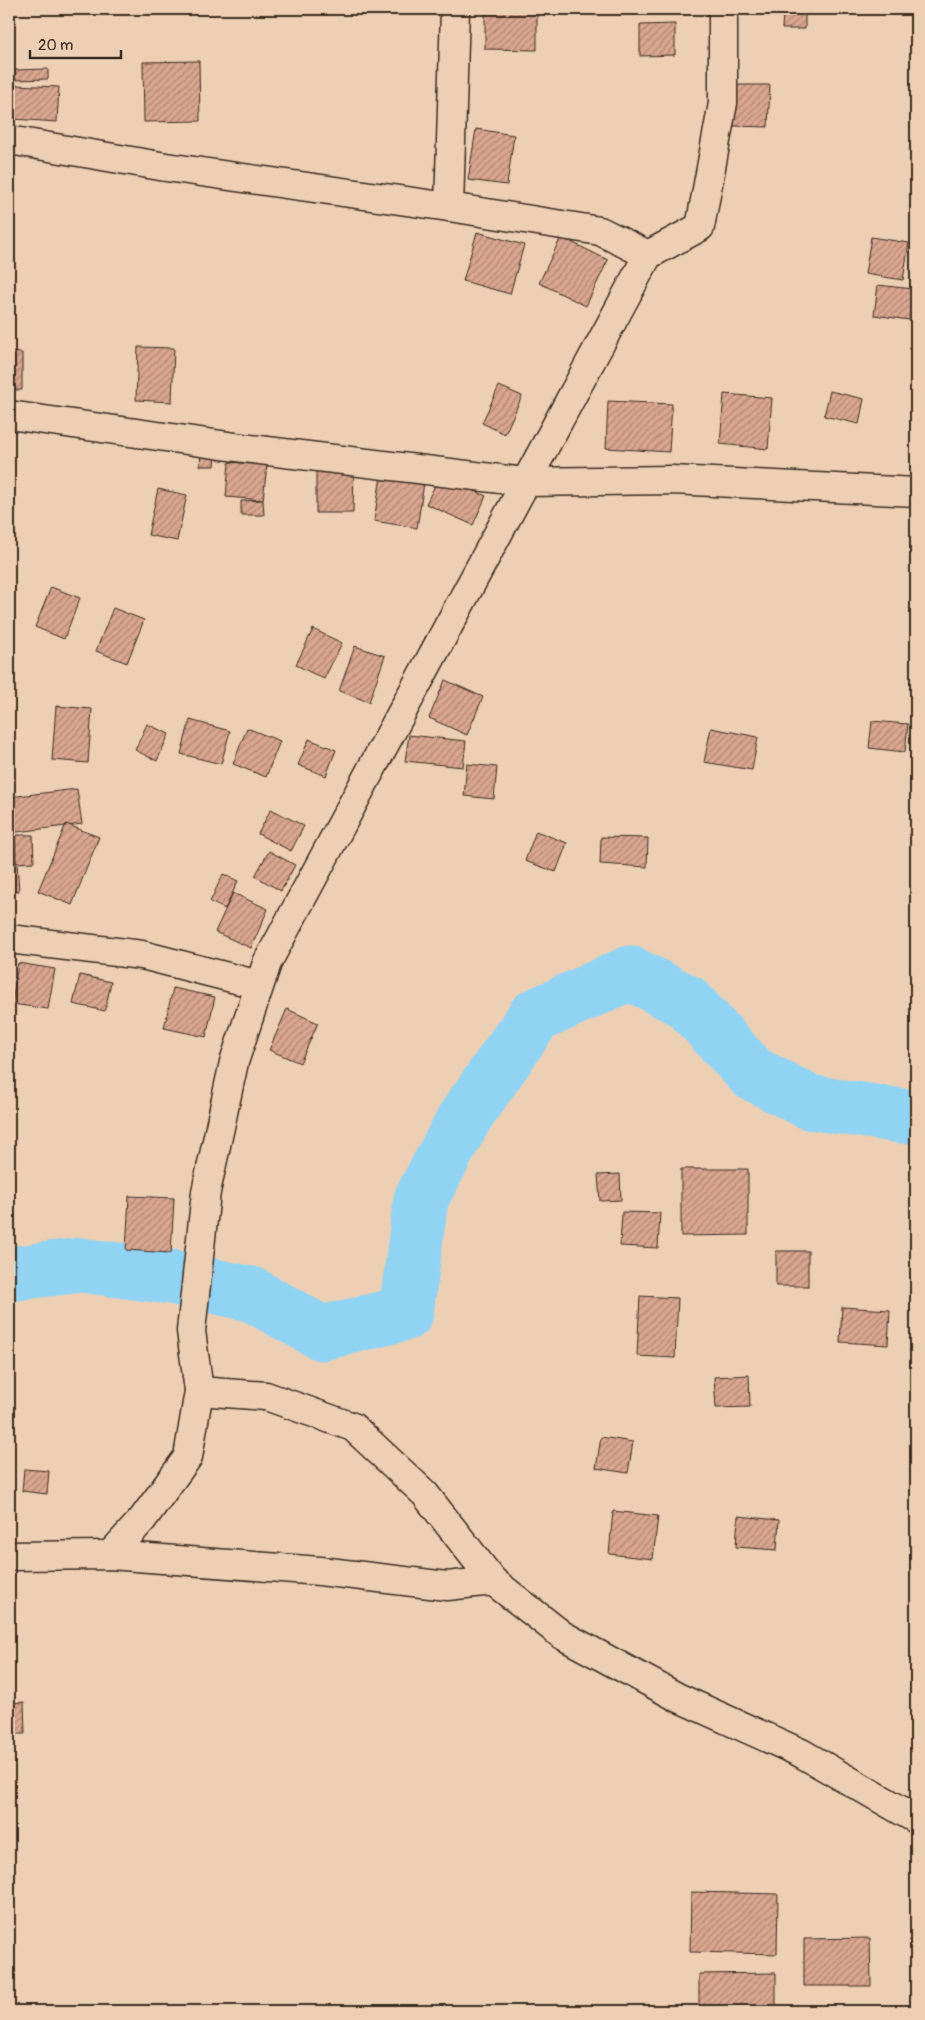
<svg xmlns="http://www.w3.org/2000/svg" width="925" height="2020" font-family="Pangolin,sans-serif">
	<defs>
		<pattern id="building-hatch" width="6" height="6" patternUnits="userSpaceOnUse" patternTransform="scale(1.25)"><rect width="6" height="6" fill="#daa68f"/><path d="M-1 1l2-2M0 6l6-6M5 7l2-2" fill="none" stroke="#b28774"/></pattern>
	</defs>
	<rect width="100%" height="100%" fill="#edd0b4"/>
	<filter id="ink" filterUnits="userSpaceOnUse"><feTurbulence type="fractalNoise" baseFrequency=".02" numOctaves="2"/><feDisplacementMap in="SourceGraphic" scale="10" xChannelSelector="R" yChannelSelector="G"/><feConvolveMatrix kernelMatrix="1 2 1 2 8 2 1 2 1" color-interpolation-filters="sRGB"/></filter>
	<g filter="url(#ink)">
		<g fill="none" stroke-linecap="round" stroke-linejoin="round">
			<!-- river -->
			<polyline stroke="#91d3f3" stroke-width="55" points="9,1274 81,1265 171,1277 251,1294 322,1333 406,1313 421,1199 465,1117 535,1016 630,973 687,1002 752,1073 809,1102 901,1116 916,1116"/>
		</g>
		<!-- building -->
		<g fill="url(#building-hatch)" stroke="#3b2a1e">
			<polygon points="485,9 537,9 537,50 485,49"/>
			<polygon points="783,10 805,11 805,29 782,29"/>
			<polygon points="675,24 675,55 640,56 640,25"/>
			<polygon points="199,61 200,121 144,122 143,62"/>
			<polygon points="48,69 48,79 15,80 15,70"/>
			<polygon points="15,85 59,87 57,122 13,119"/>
			<polygon points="734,85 770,85 768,127 733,126"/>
			<polygon points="476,129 514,135 507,185 468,180"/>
			<polygon points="477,232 524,245 510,294 463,281"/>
			<polygon points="561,237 608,260 586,306 539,283"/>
			<polygon points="871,237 909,243 903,280 865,274"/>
			<polygon points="878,285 913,289 909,320 874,315"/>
			<polygon points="138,347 174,348 172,402 136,400"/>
			<polygon points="9,352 22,353 22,390 9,390"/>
			<polygon points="499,386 522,396 505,434 482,423"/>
			<polygon points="830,391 864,399 859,424 824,416"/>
			<polygon points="724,394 772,398 768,449 720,444"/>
			<polygon points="608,401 672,404 669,452 606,448"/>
			<polygon points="201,452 216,453 215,466 200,466"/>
			<polygon points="229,462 267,465 263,500 226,497"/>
			<polygon points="316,470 354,470 353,513 316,513"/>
			<polygon points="440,475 486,496 473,525 426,504"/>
			<polygon points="381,476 424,483 417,528 374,521"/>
			<polygon points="158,489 187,495 177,541 148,535"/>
			<polygon points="263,500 264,515 241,515 241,501"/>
			<polygon points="51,587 80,598 64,639 35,627"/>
			<polygon points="113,608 144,620 127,663 96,651"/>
			<polygon points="313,629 342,643 324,679 296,665"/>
			<polygon points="355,646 385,656 369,702 339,691"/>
			<polygon points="445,680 483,697 467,735 429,718"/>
			<polygon points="56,706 92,709 88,763 52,760"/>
			<polygon points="190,720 230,731 221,764 181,754"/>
			<polygon points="872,721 908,724 905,752 869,748"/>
			<polygon points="147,724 169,734 157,761 135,750"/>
			<polygon points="247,728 280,741 266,777 233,764"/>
			<polygon points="711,728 758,737 752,770 704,762"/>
			<polygon points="409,735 466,741 463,767 405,761"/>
			<polygon points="309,739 336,750 326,776 298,765"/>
			<polygon points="467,764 497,767 494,799 464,796"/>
			<polygon points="77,789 82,824 9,833 9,797"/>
			<polygon points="271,809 304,826 291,851 258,834"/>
			<polygon points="66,824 99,837 72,905 38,891"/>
			<polygon points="536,831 567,843 556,872 525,861"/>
			<polygon points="9,834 15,834 19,891 9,892"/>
			<polygon points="15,835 33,835 34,862 16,863"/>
			<polygon points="601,837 648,838 647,867 600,864"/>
			<polygon points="269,851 295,865 281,891 255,876"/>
			<polygon points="223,874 238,881 225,909 210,902"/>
			<polygon points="233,893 268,909 251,948 215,932"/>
			<polygon points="18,963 55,969 48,1009 12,1004"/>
			<polygon points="80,975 111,982 105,1011 73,1004"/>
			<polygon points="173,988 215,997 206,1037 164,1028"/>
			<polygon points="287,1009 318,1023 300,1063 269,1050"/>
			<polygon points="681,1169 748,1169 748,1235 681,1236"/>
			<polygon points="620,1174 621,1200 600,1201 598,1175"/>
			<polygon points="129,1196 174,1198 171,1253 126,1250"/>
			<polygon points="622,1212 660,1213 658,1248 620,1246"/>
			<rect x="776" y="1251" width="32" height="35"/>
			<polygon points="640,1296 678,1298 675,1358 637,1356"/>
			<polygon points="842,1307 890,1310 888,1345 840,1342"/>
			<polygon points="749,1375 750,1407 716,1408 714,1377"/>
			<polygon points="601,1437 633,1442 628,1473 596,1468"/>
			<polygon points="24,1469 49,1471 47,1494 22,1491"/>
			<polygon points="613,1511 658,1516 653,1559 609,1554"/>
			<polygon points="738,1516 779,1520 777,1550 736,1547"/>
			<polygon points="24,1702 25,1734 9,1734 9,1703"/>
			<polygon points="691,1892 778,1894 777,1954 690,1952"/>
			<polygon points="870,1938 871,1986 804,1986 804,1939"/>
			<polygon points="776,1973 776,2011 699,2011 699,1974"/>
		</g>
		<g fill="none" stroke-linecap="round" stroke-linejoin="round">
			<defs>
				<g id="minor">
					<polyline points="9,140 166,167 449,207 600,231 648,255"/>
					<polyline points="449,207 455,9"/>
					<polyline points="9,415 243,448 525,482 672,480 916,492"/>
					<polyline points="9,939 142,955 259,985"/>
					<polyline points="199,1391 266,1396 353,1427 425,1494 493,1581 562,1635 679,1698 801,1753 916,1819"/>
					<polyline points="110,1555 142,1520 188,1457 199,1391 191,1331 206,1192 234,1062 267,963 648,255 700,227 723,103 723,9"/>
					<polyline points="9,1556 110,1555 320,1571 447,1586 493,1581"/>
				</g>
			</defs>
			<!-- minor casing -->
			<use href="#minor" stroke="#3b2a1e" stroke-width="31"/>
			<!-- minor -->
			<use href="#minor" stroke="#edd0b4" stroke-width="28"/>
		</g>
	</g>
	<!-- margin -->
	<rect width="925" height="2020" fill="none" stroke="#edd0b4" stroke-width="30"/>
	<rect x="15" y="15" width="895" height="1990" fill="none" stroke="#3b2a1e" stroke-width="2" filter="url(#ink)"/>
	<!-- scale -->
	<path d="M30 50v8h91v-8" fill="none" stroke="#3b2a1e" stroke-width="2.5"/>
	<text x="38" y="50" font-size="15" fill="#3b2a1e" stroke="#edd0b4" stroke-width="4" paint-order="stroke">20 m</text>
</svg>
